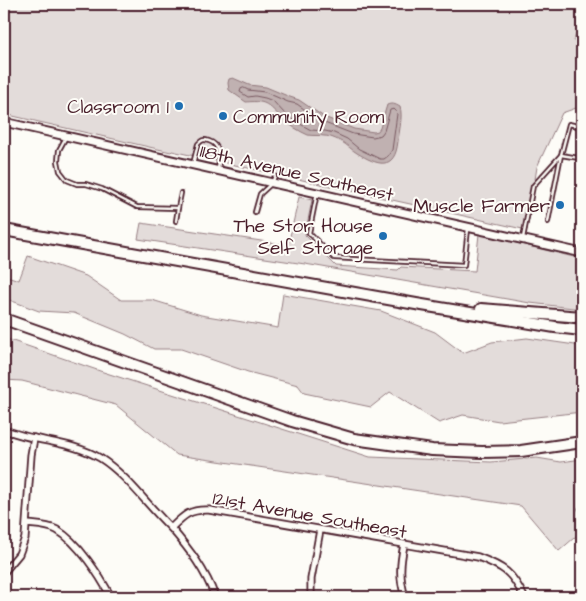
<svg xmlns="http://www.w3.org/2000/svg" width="586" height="601" font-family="'Architects Daughter',sans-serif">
	<rect width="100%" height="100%" fill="#fdfcf7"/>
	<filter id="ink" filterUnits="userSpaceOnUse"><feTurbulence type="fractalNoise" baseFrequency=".02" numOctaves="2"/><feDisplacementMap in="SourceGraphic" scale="10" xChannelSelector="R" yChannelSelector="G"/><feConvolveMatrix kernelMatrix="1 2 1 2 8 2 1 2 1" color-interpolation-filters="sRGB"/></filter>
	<g filter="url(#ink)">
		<!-- green -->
		<g fill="#e3dcda" stroke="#967e82">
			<polygon points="4,4 582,4 582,23 579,24 574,41 582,50 582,106 562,113 537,167 527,230 172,151 171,152 4,114"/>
			<polygon points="299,197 312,200 305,235 336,266 398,270 401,267 475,271 479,234 582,259 582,309 530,303 305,264 138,239 141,223 288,245"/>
			<polygon points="28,256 86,276 121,300 152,300 201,315 278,328 283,294 381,311 435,332 463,353 492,342 527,338 582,346 582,412 499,421 463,415 439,423 390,392 371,407 304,393 298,385 248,372 181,349 154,349 125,334 74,313 39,311 4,298 4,275 19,280"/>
			<polygon points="4,338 100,371 370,457 491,462 537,458 561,462 582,459 582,531 559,551 521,506 177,455 116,405 22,381 4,380"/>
		</g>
		<!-- water -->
		<path fill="#c0b1b1" stroke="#91777b" d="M233 78 249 85 266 87 290 97 299 100 324 117 354 129 374 132 378 131 380 128 387 105C392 103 395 104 400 107 403 116 399 132 398 141 395 172 377 165 357 153 352 150 347 145 342 142 336 139 330 136 324 136 319 135 313 136 308 135 299 131 289 125 282 118 267 105 268 100 246 102L229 90 228 83 229 79Z"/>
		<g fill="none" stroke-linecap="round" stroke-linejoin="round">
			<!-- shore -->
			<polygon stroke="#795961" stroke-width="1" points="244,88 248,90 265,92 288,102 297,104 322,122 353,134 373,137 381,135 384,131 390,110 394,109 396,111 397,114 392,150 388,156 384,159 380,159 359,149 347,139 334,133 325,131 311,130 293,120 285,114 273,101 265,98 255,96 248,97 240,92 241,89"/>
			<defs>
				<g id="service">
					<polyline points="66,137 59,150 58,161 60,171 67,180 77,184 86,184 102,189 137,207 178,208 176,221"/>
					<path d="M193 164 198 144C202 140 203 139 209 141 221 145 220 158 218 169"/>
					<polyline points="4,179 5,180"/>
					<polyline points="317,193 309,233 334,258 464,265 468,229"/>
					<polyline points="178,208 181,193"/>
					<polyline points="255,212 260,194 272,183 275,176"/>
					<polyline points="548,222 561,155 579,158 582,144"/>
					<polyline points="523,238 533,186 561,155 569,124 582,127"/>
					<polyline points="581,509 582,511"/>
				</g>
				<g id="minor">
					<path d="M4 430C14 433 23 436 33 438 56 443 80 446 100 458 127 475 148 506 171 528 184 515 190 509 209 510L478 557C504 567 512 572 524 597"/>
					<path d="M27 524C37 525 48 525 57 530 78 542 100 576 111 597"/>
					<path d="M171 528C189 549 206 571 215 597"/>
					<path d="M404 545C400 564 399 578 405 597"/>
					<polyline points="4,572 19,554 25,538 31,455 34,438"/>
					<polyline points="311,597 311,579 320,530"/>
				</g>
				<polyline id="tertiary" points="4,122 582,253"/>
				<g id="motorway">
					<polyline points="4,230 416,304 555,327 582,330"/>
					<polyline points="481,309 582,317"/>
					<polyline points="4,319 292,421 354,439 432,450 482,452 521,451 582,442"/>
				</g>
			</defs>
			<!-- service casing -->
			<use href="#service" stroke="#4a1f2b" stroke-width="6"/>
			<!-- minor casing -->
			<use href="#minor" stroke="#4a1f2b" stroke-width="9"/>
			<!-- tertiary casing -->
			<use href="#tertiary" stroke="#4a1f2b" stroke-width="11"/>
			<!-- motorway casing -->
			<use href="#motorway" stroke="#4a1f2b" stroke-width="14"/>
			<!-- service -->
			<use href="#service" stroke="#fdfcf7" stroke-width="2.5"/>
			<!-- minor -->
			<use href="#minor" stroke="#fdfcf7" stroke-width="5.5"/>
			<!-- tertiary -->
			<use href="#tertiary" stroke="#fdfcf7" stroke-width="7"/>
			<!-- motorway -->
			<use href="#motorway" stroke="#fdfcf7" stroke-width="10"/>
		</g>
	</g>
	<!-- markers -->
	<g fill="#1f6fb2" stroke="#fdfcf7" stroke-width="2">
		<circle cx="179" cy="106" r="5"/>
		<circle cx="223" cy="116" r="5"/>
		<circle cx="560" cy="205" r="5"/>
		<circle cx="383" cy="236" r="5"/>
	</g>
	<g text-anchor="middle" stroke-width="4" stroke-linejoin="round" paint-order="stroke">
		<!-- poi labels -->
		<g font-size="19" fill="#4a1f2b" stroke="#fdfcf7" text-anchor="end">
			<text x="169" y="113">Classroom 1</text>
			<text x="233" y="123" text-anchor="start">Community Room</text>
			<text x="550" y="212">Muscle Farmer</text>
			<text x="373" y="232">The Stor House<tspan x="373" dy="22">Self Storage</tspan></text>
		</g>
		<!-- street labels -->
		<g font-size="19" fill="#4a1f2b" stroke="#fdfcf7">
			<text transform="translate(297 172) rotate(13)" y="7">118th Avenue Southeast</text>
			<text transform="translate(310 514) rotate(10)" y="7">121st Avenue Southeast</text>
		</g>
	</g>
	<!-- margin -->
	<rect width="586" height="601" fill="none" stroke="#fdfcf7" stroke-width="20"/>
	<rect x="10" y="10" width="566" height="581" fill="none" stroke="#4a1f2b" stroke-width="2" filter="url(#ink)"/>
</svg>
